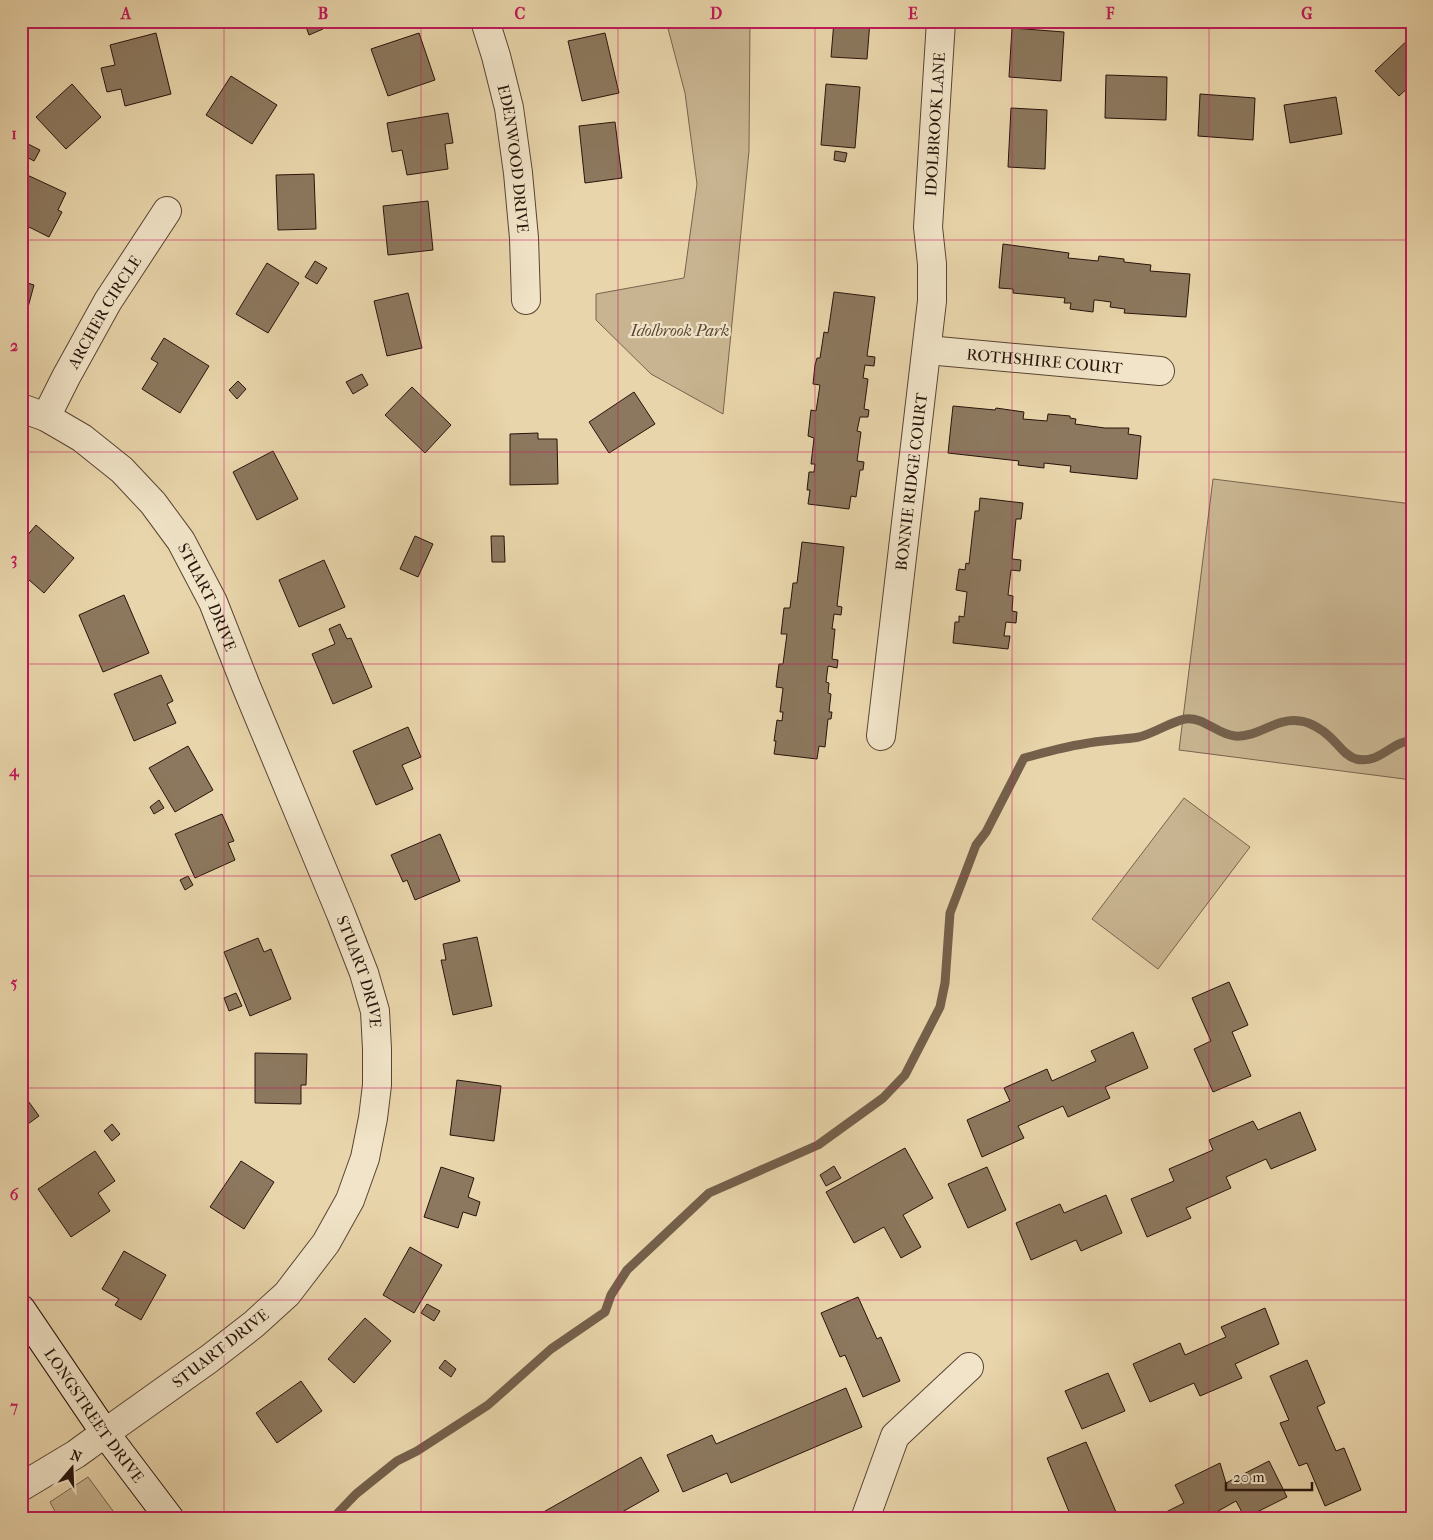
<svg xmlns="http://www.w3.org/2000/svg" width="1433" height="1540" font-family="'IM FELL French Canon',serif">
	<rect width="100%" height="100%" fill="#e9d5ab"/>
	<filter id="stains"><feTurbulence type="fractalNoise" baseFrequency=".004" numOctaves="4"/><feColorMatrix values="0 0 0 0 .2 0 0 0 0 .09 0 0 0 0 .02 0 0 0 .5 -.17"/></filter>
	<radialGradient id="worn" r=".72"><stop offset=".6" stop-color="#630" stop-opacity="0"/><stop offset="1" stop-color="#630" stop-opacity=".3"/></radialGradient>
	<!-- green -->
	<g fill="#c8b490" stroke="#78644e">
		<polygon points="666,21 750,21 749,151 723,414 651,374 596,320 596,294 684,278 697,184 685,93"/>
		<polygon points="1213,479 1412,504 1412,780 1179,750"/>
		<polygon points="1184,798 1250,847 1158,969 1092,919"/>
		<polygon points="88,1477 119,1519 59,1519 50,1502"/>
	</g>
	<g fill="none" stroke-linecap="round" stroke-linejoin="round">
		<!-- stream -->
		<path stroke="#74604b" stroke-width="9" d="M332 1519 356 1494 397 1461 417 1451 488 1405 551 1349 605 1312 611 1295 627 1270 709 1193 818 1145 883 1098 905 1075 940 1007 945 983 950 913 976 845 986 832 1024 758C1043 753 1063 747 1083 744 1102 740 1121 740 1139 737 1155 733 1170 722 1185 719 1203 716 1218 735 1235 736 1258 738 1276 717 1300 721 1310 722 1323 730 1330 737 1338 744 1345 756 1356 759 1381 765 1394 738 1412 742"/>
	</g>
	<!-- building -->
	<g fill="#8c785e" stroke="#27140b">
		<polygon points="311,21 320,21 323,29 309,35 305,24"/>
		<polygon points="834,21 870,21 867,59 831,57"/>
		<polygon points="1012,28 1064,32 1061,81 1009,77"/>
		<polygon points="156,33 171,94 125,106 121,89 107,92 101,68 115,65 110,45"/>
		<polygon points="419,33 435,80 388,96 371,49"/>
		<polygon points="605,33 619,93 582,101 568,41"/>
		<polygon points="1412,36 1412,84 1399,96 1375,71"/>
		<polygon points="1106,75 1167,77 1166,120 1105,118"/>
		<polygon points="231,76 277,105 252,144 206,115"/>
		<polygon points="72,84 101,117 66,149 36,117"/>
		<polygon points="826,84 860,87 855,148 821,145"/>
		<polygon points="1200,94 1255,98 1253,140 1198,136"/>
		<polygon points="1336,97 1342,134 1290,143 1284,105"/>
		<polygon points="1011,108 1047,110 1045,169 1008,167"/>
		<polygon points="448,113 453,143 445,144 448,169 407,175 402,150 392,152 387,123"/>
		<polygon points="615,122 622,178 585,183 579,126"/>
		<polygon points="24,142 40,150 34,161 21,154 21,147"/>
		<polygon points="835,151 847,153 845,162 834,160"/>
		<polygon points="25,174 66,193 58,210 62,212 49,237 21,223 21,182"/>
		<polygon points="314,174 316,229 278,230 276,175"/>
		<polygon points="428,201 433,250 388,255 383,206"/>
		<polygon points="1003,244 1069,253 1068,258 1098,261 1099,256 1124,259 1124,262 1151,265 1150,271 1190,274 1186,317 1124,313 1125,309 1110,307 1111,302 1096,300 1094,300 1093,312 1070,309 1071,303 1064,303 1065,298 1013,293 1013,289 999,288"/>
		<polygon points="315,261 327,268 317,284 305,277"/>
		<polygon points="267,263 299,283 268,333 236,314"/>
		<polygon points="21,281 34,285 21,333"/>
		<polygon points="834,292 875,297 867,356 875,357 874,366 865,365 863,378 868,379 864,409 869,410 868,417 860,417 857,431 861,432 857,461 864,462 863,470 860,470 856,497 851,496 849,509 808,504 810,490 807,490 809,472 814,472 815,464 811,464 814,438 808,436 811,410 816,411 820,385 813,384 815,365 817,358 820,358 824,332 828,333"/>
		<polygon points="408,293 422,348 387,356 374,301"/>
		<polygon points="164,338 209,366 180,413 142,389 158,363 151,359"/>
		<polygon points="362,374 368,385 353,394 346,382"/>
		<polygon points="238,381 246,389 237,399 229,390"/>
		<polygon points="412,387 451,425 425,453 385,415"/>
		<polygon points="634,392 655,424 609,453 589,422"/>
		<polygon points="953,406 995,410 996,408 1024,412 1023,419 1047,421 1048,414 1070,416 1070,418 1076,419 1075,424 1105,428 1129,428 1128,434 1141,436 1137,479 1070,472 1071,466 1044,463 1044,468 1018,465 1019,461 948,453"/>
		<polygon points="538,433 538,439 557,439 558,484 510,485 510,434"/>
		<polygon points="273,451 298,499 257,520 233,472"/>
		<polygon points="980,498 1023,503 1021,519 1016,519 1012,559 1021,560 1020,571 1011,570 1008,595 1013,596 1012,611 1017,612 1016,623 1006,622 1004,636 1010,636 1008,649 953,643 955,622 959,622 959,616 964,617 967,592 956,590 959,569 965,570 966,563 969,564 975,511 979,511"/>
		<polygon points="36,525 74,558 44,593 21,573 21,543"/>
		<polygon points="415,536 433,544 418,577 400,569"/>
		<polygon points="491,536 504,536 505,562 492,562"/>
		<polygon points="802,542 844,547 837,606 842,607 841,615 834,614 832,629 835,629 832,659 838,660 837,668 828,666 826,682 829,683 828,693 831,694 829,712 832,712 831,719 828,719 825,747 819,746 817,759 774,754 776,741 774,741 777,720 782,721 783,712 780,712 783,688 776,687 779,664 783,664 787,634 781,634 784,608 790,608 793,583 797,583"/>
		<polygon points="324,560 345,607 299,627 279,580"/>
		<polygon points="124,595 149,653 103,672 79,615"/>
		<polygon points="340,624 347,639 351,638 372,687 333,704 312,654 335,644 329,629"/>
		<polygon points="161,675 173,701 167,704 176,723 134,741 114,694"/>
		<polygon points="408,727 421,757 402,765 413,789 376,805 353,751"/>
		<polygon points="188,746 213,790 175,812 149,768"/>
		<polygon points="159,800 164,808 154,814 150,807"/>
		<polygon points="222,814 234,841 228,843 235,860 195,878 175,834"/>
		<polygon points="440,834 460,881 415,900 407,880 403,882 391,855"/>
		<polygon points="188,876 193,885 185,890 180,880"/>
		<polygon points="477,937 492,1006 453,1015 441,960 446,960 443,944"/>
		<polygon points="258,938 264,952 271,949 291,999 250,1016 224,952"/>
		<polygon points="1229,982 1248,1025 1232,1032 1251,1076 1213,1092 1194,1049 1211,1041 1192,998"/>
		<polygon points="236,993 242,1006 229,1011 224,998"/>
		<polygon points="1133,1032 1148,1068 1105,1087 1110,1098 1068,1117 1063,1106 1018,1126 1024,1138 982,1157 967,1120 1010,1101 1004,1088 1047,1069 1052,1081 1096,1061 1091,1051"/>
		<polygon points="255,1053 307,1054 306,1085 301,1085 301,1104 255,1103"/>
		<polygon points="457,1080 501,1086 494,1141 450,1135"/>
		<polygon points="21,1091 39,1116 21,1129"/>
		<polygon points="1300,1112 1316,1150 1271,1169 1266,1159 1226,1177 1231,1188 1186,1208 1191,1218 1147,1237 1131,1199 1174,1181 1169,1169 1213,1150 1209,1140 1253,1121 1258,1130"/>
		<polygon points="112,1124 120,1134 112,1141 104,1131"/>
		<polygon points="905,1148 933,1198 903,1215 921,1247 901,1258 884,1227 854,1243 826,1192"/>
		<polygon points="95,1151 115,1181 98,1193 110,1211 71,1237 38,1189"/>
		<polygon points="241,1161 274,1182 244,1229 210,1207"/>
		<polygon points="834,1166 841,1178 826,1186 820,1175"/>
		<polygon points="441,1167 474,1178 468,1197 480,1202 476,1216 463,1212 458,1228 424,1217"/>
		<polygon points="987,1167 1006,1210 968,1228 948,1184"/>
		<polygon points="1106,1195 1122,1233 1081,1251 1076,1240 1031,1260 1016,1223 1060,1204 1064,1213"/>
		<polygon points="410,1247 442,1265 414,1313 383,1295"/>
		<polygon points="124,1251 166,1275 141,1320 115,1305 119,1299 102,1289"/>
		<polygon points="858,1297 877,1339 881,1337 900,1381 863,1397 845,1355 840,1357 821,1313"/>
		<polygon points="427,1304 440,1311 434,1321 421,1313"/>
		<polygon points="1265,1308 1279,1344 1235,1364 1242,1378 1200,1396 1194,1383 1150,1402 1133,1364 1180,1343 1185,1355 1226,1337 1221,1327"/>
		<polygon points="365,1318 391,1341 354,1383 328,1359"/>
		<polygon points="445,1360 456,1369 451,1377 439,1368"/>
		<polygon points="1307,1360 1325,1403 1317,1407 1336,1451 1344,1448 1361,1490 1325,1506 1307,1463 1299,1466 1280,1423 1289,1420 1270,1376"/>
		<polygon points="1108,1373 1125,1411 1082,1429 1065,1391"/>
		<polygon points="301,1381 322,1411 277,1443 256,1413"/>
		<polygon points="846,1388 862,1427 731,1483 727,1473 683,1492 667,1455 712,1435 716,1444"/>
		<polygon points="1086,1442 1119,1519 1072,1519 1047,1458"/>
		<polygon points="641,1457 659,1491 610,1519 531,1519"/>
		<polygon points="1269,1461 1287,1497 1245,1518 1236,1501 1204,1519 1152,1519 1184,1503 1175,1485 1220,1463 1226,1483"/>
	</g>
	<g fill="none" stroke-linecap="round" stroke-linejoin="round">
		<defs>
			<g id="street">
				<path id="s1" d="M485 21 496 56 509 108 518 173 524 238 526 300"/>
				<path id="s2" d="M927 350 1160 371"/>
				<path id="s3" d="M21 408 46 417 82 438 122 470 153 503 181 541 213 602 246 686 341 914 364 973 375 1011 377 1049V1085L373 1118 365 1158 350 1200 326 1243 287 1294 254 1324 209 1359 105 1433 76 1454 21 1487"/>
				<path id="s4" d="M46 417 66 377 108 301 167 211"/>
				<path id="s5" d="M881 736 932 301V264L928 227 941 21"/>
				<polyline points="865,1519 895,1436 969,1367"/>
			</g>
			<g id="secondary">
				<path id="s6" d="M21 1309 105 1433 170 1519"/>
			</g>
		</defs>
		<!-- street casing -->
		<use href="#street" stroke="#584433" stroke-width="30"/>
		<!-- secondary casing -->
		<use href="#secondary" stroke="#27140b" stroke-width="30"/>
		<!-- street -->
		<use href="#street" stroke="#f1e4c8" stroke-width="28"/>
		<!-- secondary -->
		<use href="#secondary" stroke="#f1e4c8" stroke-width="28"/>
	</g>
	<!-- grid -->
	<path fill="none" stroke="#c2185b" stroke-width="1" stroke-opacity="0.55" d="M224 21V1519M421 21V1519M618 21V1519M815 21V1519M1012 21V1519M1209 21V1519M21 240H1412M21 452H1412M21 664H1412M21 876H1412M21 1088H1412M21 1300H1412"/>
	<g text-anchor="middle" stroke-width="4.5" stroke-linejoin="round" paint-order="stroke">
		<!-- street labels -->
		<g font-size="16" fill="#27140b" stroke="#f1e4c8">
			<text dy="6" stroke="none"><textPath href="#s5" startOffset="615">IDOLBROOK LANE</textPath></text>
			<text dy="6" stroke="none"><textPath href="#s1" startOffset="141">EDENWOOD DRIVE</textPath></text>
			<text dy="6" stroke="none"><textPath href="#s4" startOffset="120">ARCHER CIRCLE</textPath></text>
			<text dy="6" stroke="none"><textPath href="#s2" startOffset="118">ROTHSHIRE COURT</textPath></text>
			<text dy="6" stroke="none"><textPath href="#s5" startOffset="256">BONNIE RIDGE COURT</textPath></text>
			<text dy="6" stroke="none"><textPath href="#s3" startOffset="274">STUART DRIVE</textPath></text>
			<text dy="6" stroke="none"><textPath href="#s3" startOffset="679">STUART DRIVE</textPath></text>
			<text transform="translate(220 1348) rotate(-38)" y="6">STUART DRIVE</text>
			<text dy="6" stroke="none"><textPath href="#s6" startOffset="129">LONGSTREET DRIVE</textPath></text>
		</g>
		<!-- park labels -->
		<g font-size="16" font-style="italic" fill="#574433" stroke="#f1e4c8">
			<text x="680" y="336">Idolbrook Park</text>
		</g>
	</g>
	<!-- margin -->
	<rect width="1433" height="1540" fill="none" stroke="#e9d5ab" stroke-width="55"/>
	<!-- north arrow -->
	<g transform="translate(72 1468) rotate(19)" stroke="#f1e4c8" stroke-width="4" paint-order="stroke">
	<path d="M0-4L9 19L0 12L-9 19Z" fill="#27140b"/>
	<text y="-8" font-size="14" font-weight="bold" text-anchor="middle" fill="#27140b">N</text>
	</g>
	<!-- scale -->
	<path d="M1226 1482v8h86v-8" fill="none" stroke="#27140b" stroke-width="2.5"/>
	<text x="1233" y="1482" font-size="15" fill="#27140b" stroke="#f1e4c8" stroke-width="4" paint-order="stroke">20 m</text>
	<rect x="28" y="28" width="1378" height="1484" fill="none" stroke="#c2185b" stroke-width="2"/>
	<g font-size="16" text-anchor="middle" font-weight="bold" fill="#c2185b">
		<text x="126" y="19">A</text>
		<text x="323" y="19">B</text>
		<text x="520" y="19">C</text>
		<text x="716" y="19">D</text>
		<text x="913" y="19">E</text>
		<text x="1110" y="19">F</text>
		<text x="1307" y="19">G</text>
		<text x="14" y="139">1</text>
		<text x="14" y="351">2</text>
		<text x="14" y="564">3</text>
		<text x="14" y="776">4</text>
		<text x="14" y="988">5</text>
		<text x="14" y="1200">6</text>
		<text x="14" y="1412">7</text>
	</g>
	<rect width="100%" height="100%" filter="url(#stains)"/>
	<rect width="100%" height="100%" fill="url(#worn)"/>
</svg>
